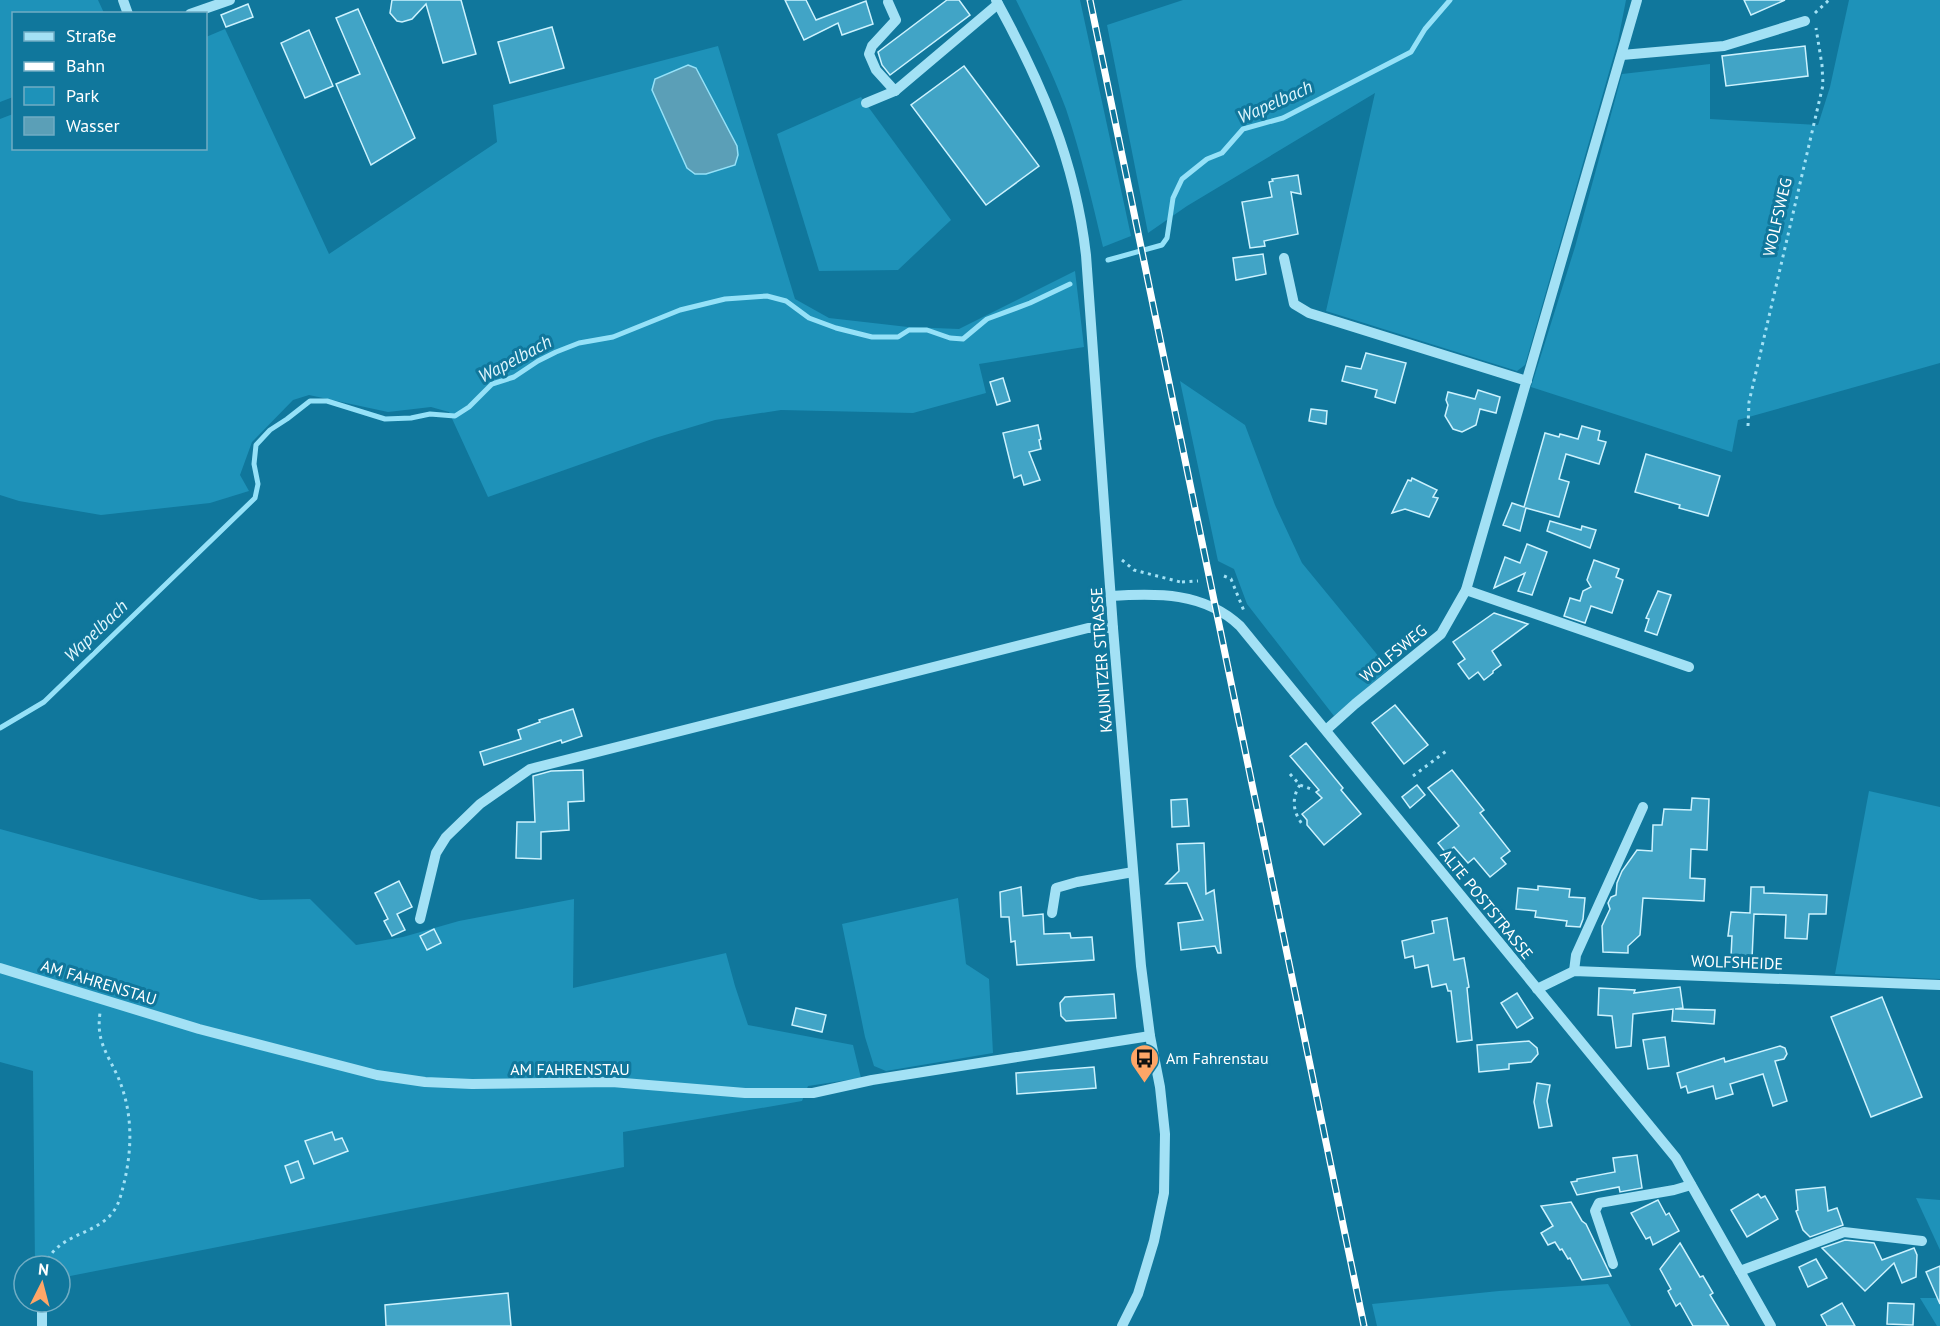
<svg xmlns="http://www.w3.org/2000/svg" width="1940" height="1326" font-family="'PT Sans',sans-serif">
	<rect width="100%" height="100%" fill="#10779c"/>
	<!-- green -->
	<g fill="#1e92b9">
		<polygon points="0,0 98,0 104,13 14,14 13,97 0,102"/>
		<path d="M1016 0H1080L1131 236 1103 247C1092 201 1081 154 1066 109 1052 71 1034 36 1016 0Z"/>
		<polygon points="1183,0 1626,0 1618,41 1525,365 1517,371 1326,311 1375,93 1187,206 1148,233 1107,25"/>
		<polygon points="1849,0 1940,0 1940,363 1738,420 1732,452 1531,387 1575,247 1622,74 1710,64 1710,119 1818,125 1830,87"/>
		<polygon points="225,29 329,254 497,142 493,105 718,46 795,299 829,318 908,327 959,329 1075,271 1084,347 979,364 986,393 913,413 781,410 715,420 655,438 488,497 449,412 431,407 388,412 309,395 293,400 252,442 240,475 249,491 210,503 101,515 19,501 0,495 0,119 13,114 14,148 206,148 206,37"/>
		<polygon points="861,97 951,220 898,270 819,271 777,134"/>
		<polygon points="1180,381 1245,425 1275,505 1302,563 1389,669 1334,716 1247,604 1234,569 1218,561"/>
		<polygon points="1869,791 1940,807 1940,979 1835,974"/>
		<polygon points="0,829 260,900 310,899 356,945 403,937 459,921 574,899 573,988 726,953 735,986 748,1025 853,1045 861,1078 808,1086 802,1101 623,1132 624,1167 60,1278 60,1266 35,1266 33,1071 0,1062"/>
		<polygon points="958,898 966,964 989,979 993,1053 886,1071 874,1066 865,1037 842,924"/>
		<polygon points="1916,1198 1940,1200 1940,1250"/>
		<polygon points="1608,1284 1631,1326 1377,1326 1372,1304 1499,1291"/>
		<polygon points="1920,1298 1940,1298 1940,1326 1937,1326"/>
	</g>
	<!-- water -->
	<polygon fill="#5b9fb7" stroke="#95e1f8" stroke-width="1.5" points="688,65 696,68 737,146 738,155 735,165 706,174 695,174 687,168 652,90 655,79"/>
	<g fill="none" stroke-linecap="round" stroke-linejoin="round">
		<!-- stream -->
		<g stroke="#95e1f8" stroke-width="5">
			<polyline points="1108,260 1162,245 1167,238 1173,198 1182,179 1207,159 1222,153 1243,129 1283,118 1411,52 1425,29 1450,0"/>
			<polyline points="0,728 44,702 255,498 258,484 254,464 256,445 270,430 287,419 310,401 327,401 385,419 411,418 430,414 455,416 469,407 492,384 514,377 538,361 556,352 579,343 613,337 680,310 725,299 767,296 786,301 809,318 836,328 872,337 898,337 909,330 927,330 950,338 963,339 987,319 1030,303 1070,284"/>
		</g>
	</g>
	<!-- building -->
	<g fill="#41a4c6" stroke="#ccf2fe" stroke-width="1.5">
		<polygon points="392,0 461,0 476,54 443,63 426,4 412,19 402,22 397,21 390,13"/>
		<polygon points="785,0 806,0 816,20 866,1 873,24 842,35 838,23 804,40"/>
		<polygon points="947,0 959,0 970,15 890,75 882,65 878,52"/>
		<polygon points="1744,0 1785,0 1751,15"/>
		<polygon points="248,4 253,17 226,27 221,15"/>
		<polygon points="358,9 415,138 371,165 336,84 360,74 336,18"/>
		<polygon points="552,27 564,68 510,83 498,42"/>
		<polygon points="309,30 333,86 305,98 281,43"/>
		<polygon points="1805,46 1808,76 1726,86 1722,56"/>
		<polygon points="964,66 1039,166 986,205 911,105"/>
		<polygon points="1298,175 1301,194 1291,192 1298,234 1264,241 1265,246 1250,248 1242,202 1272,197 1269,182 1273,181 1272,179"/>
		<polygon points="1263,254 1266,274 1236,280 1233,258"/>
		<polygon points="1366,353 1406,363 1395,403 1375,397 1377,390 1342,381 1346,366 1361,369"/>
		<polygon points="1003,378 1010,401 997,405 990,382"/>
		<polygon points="1478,390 1500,397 1496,413 1480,409 1476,425 1462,432 1453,429 1445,416 1448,405 1446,400 1448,392 1475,399"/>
		<polygon points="1311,409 1327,411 1326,424 1309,421"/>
		<polygon points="1038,425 1041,439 1039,440 1041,449 1029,452 1040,480 1024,485 1021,475 1014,478 1003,433"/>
		<polygon points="1582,426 1600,431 1598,440 1606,442 1599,464 1566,454 1559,479 1569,482 1559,517 1526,508 1520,531 1503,525 1512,503 1524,507 1545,433 1559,437 1560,434 1578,439"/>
		<polygon points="1646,454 1720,476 1708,516 1679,508 1680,505 1635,492"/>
		<polygon points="1412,478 1437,490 1433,497 1438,498 1429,517 1405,509 1392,513 1408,480 1411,481"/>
		<polygon points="1550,521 1581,530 1582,526 1596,530 1590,548 1547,531"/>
		<polygon points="1527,544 1547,552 1532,595 1518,591 1525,573 1494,588 1505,557 1520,563"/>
		<polygon points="1594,560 1619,569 1616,577 1623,580 1612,613 1591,606 1585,623 1564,616 1570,598 1580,601 1583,591 1591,587 1587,580"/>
		<polygon points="1658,591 1671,595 1657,635 1645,631 1649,619 1646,618"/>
		<polygon points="1494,613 1528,624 1492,651 1501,665 1493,671 1493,673 1484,680 1478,672 1469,679 1458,664 1465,659 1453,642"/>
		<polygon points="1395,705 1428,745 1404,764 1372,723"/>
		<polygon points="573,709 582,736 562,743 561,740 484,765 480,752 521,739 518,730 540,722 539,720"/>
		<polygon points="1306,743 1343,788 1341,790 1361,814 1324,845 1307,825 1307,820 1302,814 1322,798 1316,792 1319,790 1290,756"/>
		<polygon points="583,770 584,801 568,802 569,830 541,832 541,859 516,858 517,822 535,822 533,776 551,771"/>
		<polygon points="1452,770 1484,810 1480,813 1510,851 1501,858 1506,864 1490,877 1474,858 1468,863 1454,847 1446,853 1438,843 1459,826 1428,788"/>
		<polygon points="1417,785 1425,795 1410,808 1402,797"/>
		<polygon points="1692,798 1709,799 1707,850 1691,849 1690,878 1705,879 1704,901 1643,898 1640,935 1628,946 1628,953 1603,952 1602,926 1610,909 1608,903 1611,897 1616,895 1617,883 1622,871 1637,850 1652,851 1653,825 1662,825 1664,809 1691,810"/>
		<polygon points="1187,799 1189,826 1172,827 1171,800"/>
		<polygon points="1204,843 1206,894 1214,890 1221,953 1218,953 1215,946 1181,950 1178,923 1203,920 1187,883 1166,884 1179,871 1177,844"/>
		<polygon points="399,881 412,907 397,914 405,930 392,936 384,921 388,919 375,893"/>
		<polygon points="1538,886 1570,889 1569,897 1585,898 1583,919 1580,927 1566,926 1567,921 1535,917 1536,911 1516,909 1518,888 1538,890"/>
		<polygon points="1021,887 1023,916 1043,914 1044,934 1070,933 1071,938 1092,937 1094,960 1017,965 1015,941 1011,942 1009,917 1001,917 1000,892"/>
		<polygon points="1751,887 1764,887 1764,893 1827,895 1826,914 1809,914 1807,939 1785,938 1786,915 1754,914 1752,959 1731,957 1732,936 1728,936 1731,912 1750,913"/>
		<polygon points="1447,918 1454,960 1464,958 1469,987 1467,988 1472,1040 1457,1042 1451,991 1448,991 1446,984 1432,987 1428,965 1415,968 1413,956 1405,958 1402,941 1434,933 1432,921"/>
		<polygon points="434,929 441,943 427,950 420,936"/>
		<polygon points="1680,987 1683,1008 1675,1009 1715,1010 1714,1024 1672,1021 1673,1009 1633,1014 1631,1046 1616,1048 1612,1016 1598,1015 1599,988 1635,990 1634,993"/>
		<polygon points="1517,993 1533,1018 1517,1028 1501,1003"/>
		<polygon points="1114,994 1116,1018 1066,1021 1061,1016 1060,1003 1065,997"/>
		<polygon points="1882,997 1922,1097 1871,1117 1831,1017"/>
		<polygon points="796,1008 826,1015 822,1032 792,1025"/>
		<polygon points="1665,1037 1669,1066 1648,1069 1643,1040"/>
		<polygon points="1529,1041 1537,1048 1538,1054 1531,1062 1509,1064 1509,1069 1479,1072 1477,1045"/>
		<polygon points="1780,1046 1785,1048 1787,1054 1784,1059 1775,1061 1787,1101 1773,1106 1763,1074 1730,1084 1733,1094 1716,1099 1713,1086 1688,1093 1686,1086 1681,1088 1677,1073 1724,1058 1725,1062"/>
		<polygon points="1094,1067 1096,1088 1017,1094 1016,1073"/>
		<polygon points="1537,1083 1550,1085 1547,1101 1552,1126 1539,1128 1534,1102"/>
		<polygon points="332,1132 335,1140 342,1138 348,1151 314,1164 305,1141"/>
		<polygon points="1637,1155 1642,1188 1620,1192 1619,1187 1577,1195 1571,1182 1577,1181 1577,1179 1615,1172 1613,1158"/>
		<polygon points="298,1161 304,1178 291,1183 285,1166"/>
		<polygon points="1825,1187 1828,1211 1837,1208 1843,1225 1810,1237 1803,1230 1796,1211 1798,1210 1796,1190"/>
		<polygon points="1758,1194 1761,1198 1765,1196 1778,1219 1747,1237 1731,1210"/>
		<polygon points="1658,1200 1666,1215 1669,1213 1679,1231 1653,1245 1650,1237 1646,1239 1631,1213"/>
		<polygon points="1571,1202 1582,1221 1586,1224 1611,1276 1582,1280 1570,1258 1568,1259 1562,1249 1560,1250 1555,1242 1548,1245 1541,1233 1553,1226 1541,1206"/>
		<polygon points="1845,1240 1874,1243 1882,1260 1914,1248 1917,1255 1916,1277 1902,1283 1894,1263 1865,1291 1822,1248"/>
		<polygon points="1680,1243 1700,1277 1703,1276 1713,1293 1710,1295 1729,1326 1693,1326 1680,1303 1676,1306 1668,1291 1671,1289 1660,1269"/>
		<polygon points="1816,1259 1827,1278 1808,1287 1799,1267"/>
		<polygon points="1940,1266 1940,1304 1926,1272"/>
		<polygon points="508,1293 511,1326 386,1326 385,1305"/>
		<polygon points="1842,1303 1855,1326 1827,1326 1821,1315"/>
		<polygon points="1888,1303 1914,1304 1913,1325 1887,1324"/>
	</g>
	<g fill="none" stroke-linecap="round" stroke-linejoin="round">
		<!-- path -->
		<g stroke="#a3e1f5" stroke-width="3" stroke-dasharray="3 4.5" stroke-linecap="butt">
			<polyline points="1815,13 1829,0"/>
			<polyline points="1748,426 1749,402 1823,85 1822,65 1816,28"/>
			<polyline points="1122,560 1134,570 1184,583"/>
			<polyline points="1224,576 1231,579 1244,611"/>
			<polyline points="1182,582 1198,581"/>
			<polyline points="1290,774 1300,785 1314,790"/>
			<polyline points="1413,776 1449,749"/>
			<path d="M1300 785C1291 798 1293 813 1303 825"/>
			<path d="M45 1266C58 1228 108 1238 120 1198 132 1158 135 1117 118 1077 107 1053 96 1041 100 1013"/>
		</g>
		<!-- minor -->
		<g stroke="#a3e1f5" stroke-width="10">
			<polyline points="123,0 128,14"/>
			<path d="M996 0C1041 82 1075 160 1086 255L1113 628 1141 966 1150 1036 1160 1087 1165 1134 1164 1193 1154 1241 1138 1294 1122 1326"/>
			<polyline points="888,2 896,20 872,46 869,54 876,70 895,91 998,4"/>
			<polyline points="190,14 230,0"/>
			<polyline points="1622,55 1724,46 1805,21"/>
			<polyline points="866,103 895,91"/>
			<polyline points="1284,258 1294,304 1309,313 1527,381"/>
			<polyline points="1466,590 1689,667"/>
			<path d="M1111 596C1157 593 1204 592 1240 626L1676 1158 1771 1326"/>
			<polyline points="1326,730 1355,704 1441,634 1466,590 1637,0"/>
			<polyline points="1052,913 1056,888 1077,882 1133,872"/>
			<polyline points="420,919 436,853 446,837 480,804 530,769 1088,628 1113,628"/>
			<polyline points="0,968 199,1029 377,1075 425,1082 472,1084 612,1082 745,1093 813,1093 872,1080 1150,1036"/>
			<polyline points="1574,971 1576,955 1643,807"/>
			<polyline points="1537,989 1574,971 1940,985"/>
			<polyline points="1613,1264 1595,1211 1599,1203 1674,1190 1691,1185"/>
			<polyline points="1740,1271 1844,1232 1922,1241"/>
			<polyline points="42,1302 42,1326"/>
		</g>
		<defs>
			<polyline id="rail" points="1090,0 1364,1326"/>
		</defs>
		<!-- rail casing -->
		<use href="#rail" stroke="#fff" stroke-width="7"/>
		<!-- rail -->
		<use href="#rail" stroke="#10779c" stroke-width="4.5" stroke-dasharray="14" stroke-linecap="butt"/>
	</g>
	<!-- icons -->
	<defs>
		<symbol id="bus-pin" viewBox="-11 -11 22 30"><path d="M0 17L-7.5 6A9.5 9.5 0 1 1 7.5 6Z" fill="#ffa667" stroke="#10779c"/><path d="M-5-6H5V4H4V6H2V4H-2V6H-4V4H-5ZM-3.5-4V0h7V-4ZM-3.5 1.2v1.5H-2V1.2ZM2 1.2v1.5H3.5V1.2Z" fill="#111"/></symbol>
	</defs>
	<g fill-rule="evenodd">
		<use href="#bus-pin" x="1128" y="1042" width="33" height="45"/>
	</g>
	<g text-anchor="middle" stroke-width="6" stroke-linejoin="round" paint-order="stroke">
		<!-- street labels -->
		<g font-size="16" fill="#fff" stroke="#10779c">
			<text transform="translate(1777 217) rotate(-77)" y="6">WOLFSWEG</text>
			<text transform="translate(1393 653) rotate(-39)" y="6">WOLFSWEG</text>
			<text transform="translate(1101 660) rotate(-94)" y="6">KAUNITZER STRASSE</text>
			<text transform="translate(1487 904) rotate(51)" y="6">ALTE POSTSTRASSE</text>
			<text transform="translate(1737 962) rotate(2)" y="6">WOLFSHEIDE</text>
			<text transform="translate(99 982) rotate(17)" y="6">AM FAHRENSTAU</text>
			<text x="570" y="1075">AM FAHRENSTAU</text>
		</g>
		<!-- poi labels -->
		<g font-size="16" fill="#fff" stroke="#10779c" text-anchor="start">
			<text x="1166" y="1064">Am Fahrenstau</text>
		</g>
		<!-- water labels -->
		<g font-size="18" font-style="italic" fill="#dff6fd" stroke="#10779c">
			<text transform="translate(1275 102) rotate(-24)" y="6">Wapelbach</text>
			<text transform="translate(515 359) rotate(-28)" y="6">Wapelbach</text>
			<text transform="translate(96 631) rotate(-44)" y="6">Wapelbach</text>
		</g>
	</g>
	<!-- legend -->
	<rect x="12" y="12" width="195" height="138" fill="#10779c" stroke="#70adc4" stroke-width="1.5"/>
	<rect x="24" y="32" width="30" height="9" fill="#a3e1f5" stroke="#70adc4" stroke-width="1.5"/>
	<text x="66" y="42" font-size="18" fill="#ffffff">Straße</text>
	<rect x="24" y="62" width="30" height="9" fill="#ffffff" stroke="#70adc4" stroke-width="1.5"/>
	<text x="66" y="72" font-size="18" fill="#ffffff">Bahn</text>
	<rect x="24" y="87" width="30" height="18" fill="#1e92b9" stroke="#70adc4" stroke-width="1.5"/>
	<text x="66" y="102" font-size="18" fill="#ffffff">Park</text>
	<rect x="24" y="117" width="30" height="18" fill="#5b9fb7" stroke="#70adc4" stroke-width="1.5"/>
	<text x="66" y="132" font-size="18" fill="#ffffff">Wasser</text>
	<!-- north arrow -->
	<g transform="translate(42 1284) rotate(6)"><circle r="28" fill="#10779c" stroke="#70adc4" stroke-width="1.5"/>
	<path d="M0-4.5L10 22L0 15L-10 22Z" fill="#ffa667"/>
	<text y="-9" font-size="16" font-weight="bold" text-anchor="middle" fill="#ffffff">N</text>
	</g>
</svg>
